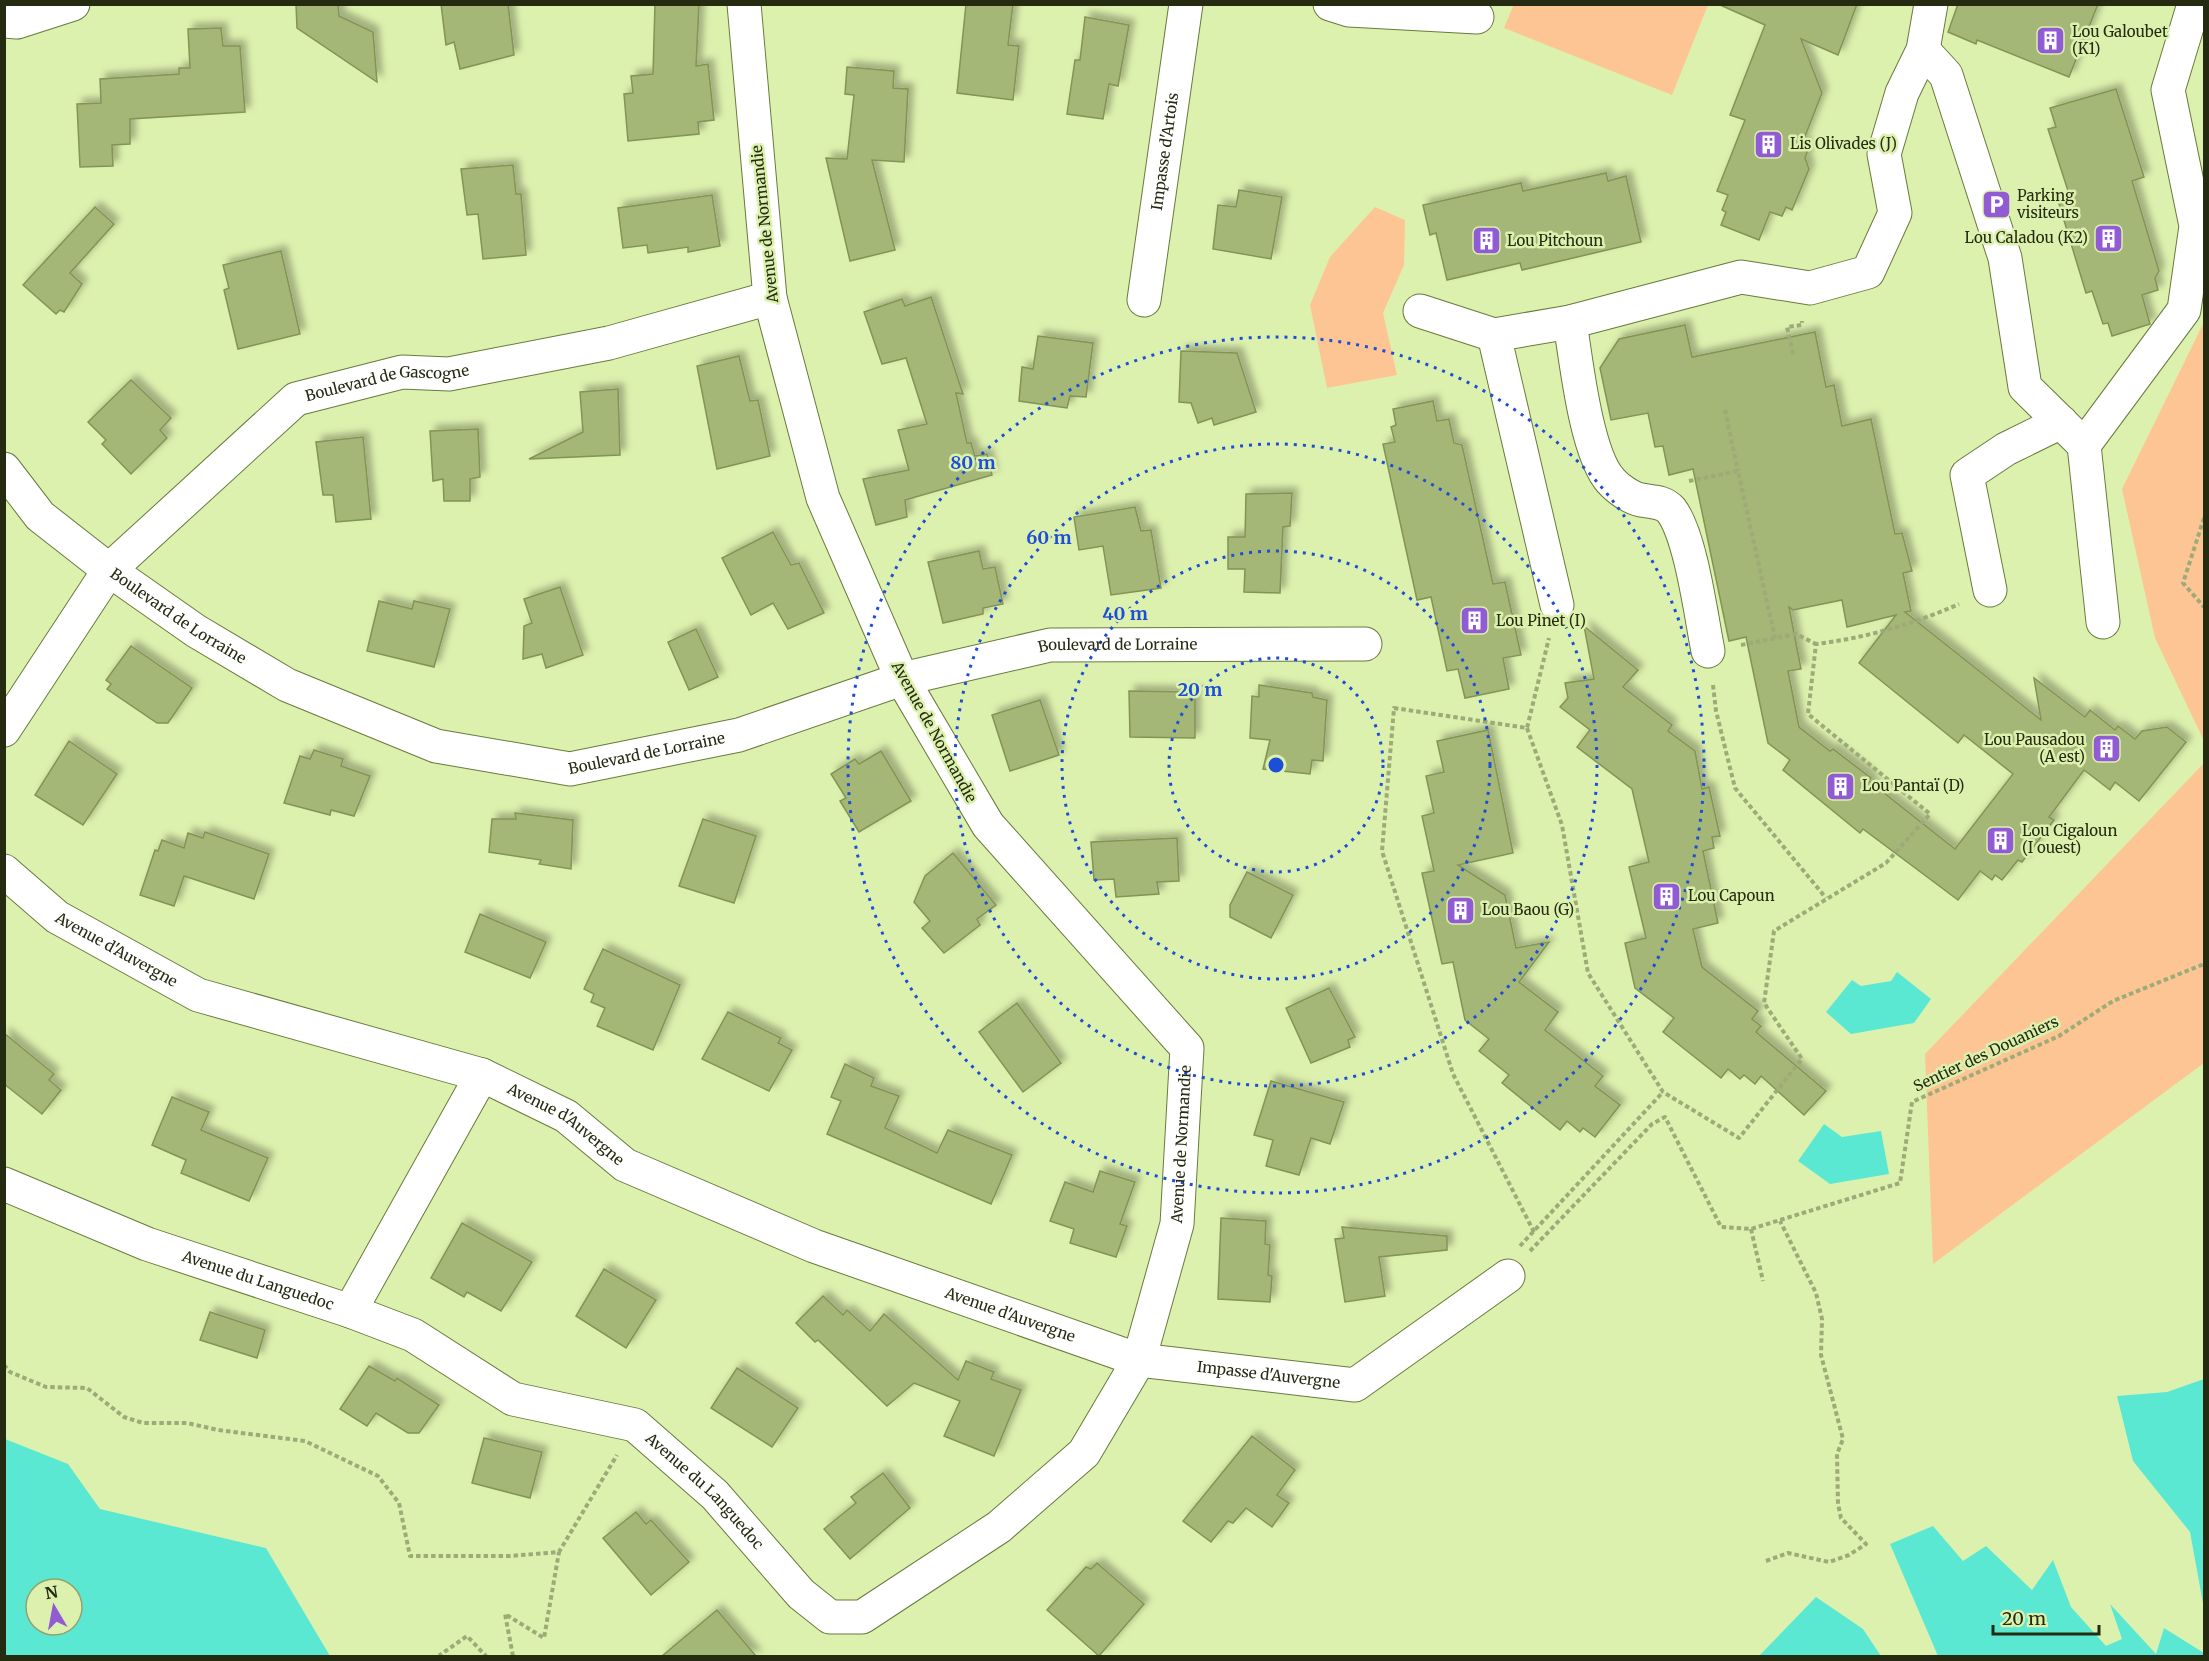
<svg xmlns="http://www.w3.org/2000/svg" width="2209" height="1661" font-family="Merriweather,serif">
	<defs>
		<filter id="shadow"><feDropShadow dx="5.5" dy="-5.5" stdDeviation="3" flood-color="#0004"/></filter>
	</defs>
	<rect width="100%" height="100%" fill="#ddf1ae"/>
	<!-- green -->
	<g fill="#fdc594">
		<polygon points="1514,4 1708,4 1708,5 1672,95 1504,28"/>
		<polygon points="1375,207 1405,220 1404,265 1383,313 1397,375 1327,388 1310,305 1330,257"/>
		<polygon points="2204,322 2204,741 2155,638 2122,489"/>
		<polygon points="2204,763 2204,1063 1933,1264 1925,1054"/>
	</g>
	<!-- water -->
	<g fill="#5be8d3" fill-rule="evenodd">
		<polygon points="1897,972 1931,999 1914,1023 1851,1034 1826,1012 1852,980 1861,986 1891,981"/>
		<polygon points="1824,1124 1842,1137 1881,1131 1889,1174 1830,1184 1798,1161"/>
		<polygon points="2204,1379 2204,1609 2190,1532 2133,1461 2117,1396 2167,1392"/>
		<path d="M5 1439 68 1464 100 1509 266 1548 330 1656H5ZM36 1589H72V1625H36Z"/>
		<polygon points="1933,1526 1963,1561 1986,1546 2032,1590 2053,1560 2071,1607 2106,1646 2122,1639 2110,1604 2156,1654 2164,1628 2204,1653 2204,1656 1938,1656 1890,1544"/>
		<polygon points="1816,1597 1863,1629 1881,1656 1759,1656"/>
	</g>
	<!-- building -->
	<g fill="#a4b776" stroke="#839455" stroke-width="1.5" fill-rule="evenodd" filter="url(#shadow)">
		<polygon points="296,4 338,4 339,16 373,32 377,82 297,28"/>
		<polygon points="441,4 508,4 514,55 460,69 454,42 446,45"/>
		<polygon points="655,4 699,4 696,66 708,64 714,120 698,122 699,134 628,141 624,94 633,93 631,76 653,74"/>
		<polygon points="966,4 1013,4 1008,45 1019,46 1013,100 957,93"/>
		<polygon points="1718,4 1857,4 1838,55 1801,39 1822,93 1802,144 1809,147 1805,158 1809,169 1792,210 1786,207 1782,216 1770,212 1759,240 1721,225 1726,212 1722,210 1728,195 1717,191 1745,120 1730,115 1765,25"/>
		<polygon points="1958,4 2098,4 2069,77 1977,40 1976,44 1948,32"/>
		<polygon points="1085,17 1129,25 1118,86 1109,84 1103,119 1067,114 1075,60 1080,60"/>
		<polygon points="221,28 223,46 240,46 245,112 130,119 130,144 112,145 113,166 80,167 77,104 101,103 100,79 179,74 179,68 190,68 188,29"/>
		<polygon points="847,67 894,71 893,88 908,89 904,162 872,160 895,250 850,261 826,158 847,159 854,95 845,94"/>
		<polygon points="2116,89 2144,177 2132,181 2159,271 2155,278 2158,290 2142,295 2150,324 2112,336 2108,323 2103,324 2092,291 2086,293 2059,204 2071,200 2048,129 2056,127 2050,108"/>
		<polygon points="513,165 516,194 521,194 526,255 483,259 478,214 467,215 461,169"/>
		<polygon points="1606,173 1608,181 1626,176 1641,242 1522,270 1520,263 1447,280 1436,233 1430,235 1423,205 1521,183 1523,191"/>
		<polygon points="1239,190 1282,197 1271,259 1213,249 1218,205 1236,207"/>
		<polygon points="712,195 720,246 688,252 688,247 648,253 647,245 623,248 618,208"/>
		<polygon points="95,207 114,224 70,273 82,284 64,312 60,310 56,314 23,285"/>
		<polygon points="281,251 300,334 238,349 224,290 229,288 223,265"/>
		<polygon points="931,297 963,394 956,393 967,443 971,443 975,456 987,454 992,475 905,500 907,517 876,525 863,479 909,470 898,430 927,424 906,358 882,364 864,312 902,299 905,306"/>
		<path d="M1685 325 1692 357 1815 332 1826 387 1834 385 1842 426 1871 419 1895 534 1902 533 1912 571 1903 573 1911 611 1905 612 2041 720 2034 678 2085 717 2090 710 2115 730 2118 726 2135 739 2142 731 2167 727 2186 742 2139 801 2115 782 2110 790 2084 770 2049 817 2054 820 2022 862 2018 860 2002 880 1995 875 1992 880 1980 871 1958 900 1863 829 1860 833 1783 770 1790 760 1768 743 1746 637 1729 641 1693 469 1669 475 1663 446 1655 447 1648 413 1611 420 1600 368 1619 339ZM1842 600 1847 627 1896 615 1859 663 1958 743 1964 735 2013 774 1955 849 1869 781 1871 778 1833 749 1830 751 1799 727 1788 671 1801 669 1789 607 1793 610Z"/>
		<polygon points="1038,336 1093,343 1086,397 1070,396 1067,408 1019,401 1022,367 1033,369"/>
		<polygon points="1181,351 1237,353 1256,412 1214,425 1212,418 1198,423 1191,403 1179,402"/>
		<polygon points="739,356 750,401 758,400 770,456 717,469 697,366"/>
		<polygon points="131,380 171,418 160,430 167,438 131,474 102,444 106,440 88,422"/>
		<polygon points="618,389 620,455 529,459 583,432 580,392"/>
		<polygon points="1433,401 1437,421 1449,419 1454,443 1462,445 1493,584 1505,582 1521,655 1503,658 1509,689 1465,698 1458,669 1447,671 1431,597 1417,600 1383,444 1395,442 1391,427 1396,425 1393,409"/>
		<polygon points="478,429 480,477 470,479 470,501 444,501 443,479 433,481 430,431"/>
		<polygon points="363,437 371,519 336,522 333,495 323,495 316,442"/>
		<polygon points="1292,493 1290,526 1283,527 1280,593 1244,592 1245,569 1228,569 1228,537 1245,537 1246,494"/>
		<polygon points="1135,507 1141,531 1151,530 1161,588 1111,595 1103,546 1079,550 1074,517"/>
		<polygon points="773,532 791,565 799,563 824,613 788,629 773,603 751,615 722,558"/>
		<polygon points="979,551 983,569 995,567 1003,604 983,608 983,614 943,623 928,562"/>
		<polygon points="560,587 583,655 546,668 542,654 523,659 524,626 532,623 524,599"/>
		<polygon points="379,601 412,609 414,601 450,609 434,667 367,651"/>
		<polygon points="1584,626 1638,670 1623,687 1672,725 1668,731 1695,751 1702,789 1709,787 1720,836 1712,837 1714,848 1703,851 1718,923 1693,929 1702,967 1758,1011 1752,1019 1761,1026 1756,1032 1826,1091 1804,1115 1761,1076 1755,1084 1744,1075 1740,1079 1728,1069 1721,1078 1663,1032 1674,1018 1635,988 1625,943 1646,938 1629,867 1649,862 1632,789 1577,747 1590,730 1560,707 1568,698 1565,683 1594,679"/>
		<polygon points="696,629 718,677 689,690 668,642"/>
		<polygon points="131,646 192,688 168,723 157,723 107,689 111,684 106,680"/>
		<polygon points="1259,685 1312,693 1313,697 1327,700 1323,761 1312,760 1310,774 1263,769 1270,740 1250,738 1252,696 1259,697"/>
		<polygon points="1129,691 1195,692 1195,738 1130,737"/>
		<polygon points="1040,700 1059,755 1010,771 992,715"/>
		<polygon points="1488,730 1513,853 1458,865 1505,895 1516,948 1549,942 1519,982 1558,1012 1545,1030 1603,1076 1595,1086 1620,1105 1595,1137 1583,1128 1580,1132 1567,1121 1560,1130 1502,1083 1509,1075 1479,1051 1489,1039 1465,1020 1453,962 1442,964 1422,873 1434,871 1422,816 1434,813 1426,776 1444,772 1437,741"/>
		<polygon points="69,741 117,774 83,825 35,795"/>
		<polygon points="314,750 343,759 341,766 370,776 354,816 331,810 330,815 284,803 300,756 310,759"/>
		<polygon points="881,751 911,801 859,832 840,801 846,798 831,774 855,759 859,764"/>
		<polygon points="515,813 573,820 571,869 539,864 541,860 489,852 492,819 516,819"/>
		<polygon points="703,819 756,836 734,903 679,886"/>
		<polygon points="205,832 269,854 254,899 184,876 174,906 140,895 155,850 158,851 162,840 184,848 188,833 203,838"/>
		<polygon points="1177,838 1179,881 1157,882 1159,894 1116,897 1114,879 1094,880 1091,842"/>
		<polygon points="953,853 996,905 977,919 980,925 944,953 922,928 930,921 914,902 925,876"/>
		<polygon points="1247,872 1293,895 1271,938 1230,917 1230,905"/>
		<polygon points="480,914 546,942 530,978 465,952"/>
		<polygon points="603,949 680,985 653,1050 597,1026 605,1008 591,1002 594,994 584,989"/>
		<polygon points="1329,988 1355,1037 1348,1040 1350,1047 1311,1063 1286,1008"/>
		<polygon points="1017,1003 1061,1063 1023,1092 979,1032"/>
		<polygon points="728,1012 781,1038 778,1043 792,1050 769,1091 702,1059"/>
		<polygon points="4,1033 54,1074 49,1080 61,1090 42,1114 4,1084"/>
		<polygon points="845,1064 874,1078 871,1086 899,1096 885,1128 937,1153 948,1130 1012,1155 991,1204 827,1134 841,1101 831,1097"/>
		<polygon points="1271,1081 1344,1102 1330,1144 1311,1138 1299,1175 1266,1166 1273,1140 1254,1135"/>
		<polygon points="172,1097 209,1112 201,1130 268,1158 249,1201 181,1173 186,1160 152,1145"/>
		<polygon points="1100,1171 1135,1182 1120,1224 1127,1226 1116,1257 1070,1243 1074,1229 1050,1221 1065,1182 1093,1192"/>
		<polygon points="1221,1218 1266,1221 1265,1244 1270,1245 1268,1275 1272,1276 1270,1302 1218,1299"/>
		<polygon points="462,1223 532,1262 501,1311 467,1292 464,1297 431,1278"/>
		<polygon points="1342,1227 1447,1236 1447,1250 1379,1257 1385,1296 1345,1302 1335,1239 1344,1238"/>
		<polygon points="604,1269 656,1300 626,1348 576,1316"/>
		<polygon points="823,1296 843,1315 847,1310 870,1331 884,1314 958,1380 966,1361 994,1372 991,1379 1021,1390 994,1456 944,1436 960,1401 914,1383 887,1406 818,1340 815,1342 796,1323"/>
		<polygon points="210,1312 265,1330 257,1358 200,1340"/>
		<polygon points="369,1366 395,1381 397,1378 439,1405 419,1433 408,1433 376,1413 367,1426 340,1409"/>
		<polygon points="737,1368 798,1408 772,1447 711,1408"/>
		<polygon points="1252,1436 1295,1470 1277,1495 1289,1503 1272,1527 1246,1508 1233,1523 1228,1521 1211,1542 1183,1521"/>
		<polygon points="484,1438 542,1452 530,1498 472,1483"/>
		<polygon points="883,1473 910,1508 850,1559 824,1529 856,1503 851,1497"/>
		<polygon points="636,1512 646,1524 651,1520 689,1562 651,1595 603,1538"/>
		<polygon points="1097,1563 1144,1604 1099,1656 1047,1610 1086,1567 1091,1569"/>
		<polygon points="717,1610 756,1656 662,1656"/>
	</g>
	<g fill="none" stroke-linecap="round" stroke-linejoin="round">
		<defs>
			<g id="minor">
				<polyline points="1330,4 1349,10 1477,17"/>
				<polyline points="4,21 17,22 73,4"/>
				<polyline points="1923,50 1946,75 2005,258 2025,387 2084,445 2184,310 2196,226 2168,90 2194,4"/>
				<path id="s1" d="M1144 300 1186 4"/>
				<polyline points="1420,311 1494,335"/>
				<path d="M1570 322C1576 360 1586 454 1611 481 1618 489 1631 498 1641 500 1652 502 1663 501 1671 510 1691 536 1701 616 1708 651"/>
				<polyline points="2084,445 2103,622"/>
				<path id="s2" d="M4 469 40 516 109 570 196 631 287 685 436 746 570 769 739 735 902 679 1050 645 1365 644"/>
				<polyline points="1990,590 1967,475 2006,449 2061,422"/>
				<polyline points="1557,605 1494,335 1570,322 1741,277 1810,288 1868,272 1895,213 1884,154 1902,93 1923,50 1931,4"/>
				<path id="s3" d="M4 730 109 570 296 399 402 372 449 374 609 343 770 298"/>
				<path id="s4" d="M4 871 57 917 198 995 482 1075 566 1116 625 1165 814 1246 1139 1360 1355 1385 1508 1276"/>
				<path id="s5" d="M4 1184 147 1244 350 1311 413 1335 513 1399 635 1425 715 1495 801 1594 830 1617H862L999 1527 1084 1453 1139 1360 1177 1224 1187 1048 988 825 902 679 823 498 770 298 744 4"/>
				<polyline points="350,1311 482,1075"/>
			</g>
		</defs>
		<!-- minor casing -->
		<use href="#minor" stroke="#697a3c" stroke-width="35"/>
		<!-- path -->
		<g stroke="#9cab77" stroke-width="4" stroke-dasharray="4.5 3" stroke-linecap="butt">
			<polyline points="1793,354 1787,327 1802,325 1802,321"/>
			<polyline points="1725,410 1738,471"/>
			<polyline points="1689,481 1738,471 1775,638"/>
			<polyline points="2204,518 2183,583 2204,607"/>
			<polyline points="1741,645 1796,634 1816,644"/>
			<polyline points="1713,685 1716,711 1735,788 1826,898"/>
			<path d="M1527 728 1562 825 1588 973 1663 1092 1739 1138 1802 1059 1764 1003 1774 931 1886 863 1930 814 1808 714 1816 644C1865 638 1914 624 1959 604"/>
			<polyline points="1751,1229 1763,1281"/>
			<polyline points="1534,1232 1453,1074 1382,851 1394,708 1527,728 1549,638"/>
			<polyline points="1520,1246 1663,1092"/>
			<polyline points="1530,1251 1652,1124 1665,1117 1721,1227 1751,1229 1900,1183 1912,1102 2059,1036 2113,1001 2204,964"/>
			<polyline points="4,1365 10,1372 46,1387 87,1388 124,1417 143,1423 187,1423 218,1430 305,1441 378,1476 399,1503 410,1556 510,1556 559,1552 617,1455"/>
			<polyline points="1766,1561 1788,1553 1829,1562 1849,1555 1866,1544 1841,1518 1838,1504 1837,1454 1843,1439 1821,1355 1822,1319 1816,1293 1780,1221"/>
			<polyline points="442,1656 440,1655 467,1636 486,1656"/>
			<polyline points="513,1656 505,1614 544,1638 559,1552"/>
		</g>
		<!-- minor -->
		<use href="#minor" stroke="#fff" stroke-width="33"/>
	</g>
	<!-- distance rings -->
	<g fill="none" stroke="#1d4ed8" stroke-width="3" stroke-dasharray="3 6">
		<circle cx="1276" cy="765" r="107"/>
		<circle cx="1276" cy="765" r="214"/>
		<circle cx="1276" cy="765" r="321"/>
		<circle cx="1276" cy="765" r="428"/>
	</g>
	<!-- icons -->
	<defs>
		<symbol id="building-square" viewBox="-11 -11 22 22"><rect x="-9" y="-9" width="18" height="18" rx="4" fill="#905bd3" stroke="#ddf1ae"/><path d="M-4-6H4V6H1V3H-1V6H-4ZM-2.5-4.3h1.7v1.8h-1.7ZM.8-4.3h1.7v1.8H.8ZM-2.5-1h1.7V.8h-1.7ZM.8-1h1.7V.8H.8Z" fill="#fff"/></symbol>
		<symbol id="parking-square" viewBox="-11 -11 22 22"><rect x="-9" y="-9" width="18" height="18" rx="4" fill="#905bd3" stroke="#ddf1ae"/><path d="M-3.5-5.5H1a3.5 3.5 0 0 1 0 7H-1V5.5H-3.5ZM-1-3.4V-.6H.8a1.4 1.4 0 0 0 0-2.8Z" fill="#fff"/></symbol>
	</defs>
	<g fill-rule="evenodd">
		<use href="#building-square" x="2034" y="24" width="33" height="33"/>
		<use href="#building-square" x="1752" y="128" width="33" height="33"/>
		<use href="#parking-square" x="1980" y="188" width="33" height="33"/>
		<use href="#building-square" x="2092" y="222" width="33" height="33"/>
		<use href="#building-square" x="1470" y="224" width="33" height="33"/>
		<use href="#building-square" x="1458" y="604" width="33" height="33"/>
		<use href="#building-square" x="2090" y="732" width="33" height="33"/>
		<use href="#building-square" x="1824" y="770" width="33" height="33"/>
		<use href="#building-square" x="1984" y="824" width="33" height="33"/>
		<use href="#building-square" x="1650" y="880" width="33" height="33"/>
		<use href="#building-square" x="1444" y="894" width="33" height="33"/>
	</g>
	<g text-anchor="middle" stroke-width="5" stroke-linejoin="round" paint-order="stroke">
		<!-- poi labels -->
		<g font-size="15" fill="#242b11" stroke="#ddf1ae" text-anchor="start">
			<text x="2072" y="37">Lou Galoubet<tspan x="2072" dy="17">(K1)</tspan></text>
			<text x="1790" y="149">Lis Olivades (J)</text>
			<text x="2017" y="201">Parking<tspan x="2017" dy="17">visiteurs</tspan></text>
			<text x="2088" y="243" text-anchor="end">Lou Caladou (K2)</text>
			<text x="1507" y="246">Lou Pitchoun</text>
			<text x="1496" y="626">Lou Pinet (I)</text>
			<text x="2085" y="745" text-anchor="end">Lou Pausadou<tspan x="2085" dy="17">(A est)</tspan></text>
			<text x="1862" y="791">Lou Pantaï (D)</text>
			<text x="2022" y="836">Lou Cigaloun<tspan x="2022" dy="17">(I ouest)</tspan></text>
			<text x="1688" y="901">Lou Capoun</text>
			<text x="1482" y="915">Lou Baou (G)</text>
		</g>
		<!-- street labels -->
		<g font-size="15" fill="#242b11" stroke="#ddf1ae">
			<text dy="5" stroke="none"><textPath href="#s1" startOffset="150">Impasse d'Artois</textPath></text>
			<text transform="translate(765 224) rotate(-96)" y="5">Avenue de Normandie</text>
			<text dy="5" stroke="none"><textPath href="#s3" startOffset="538">Boulevard de Gascogne</textPath></text>
			<text dy="5" stroke="none"><textPath href="#s2" startOffset="230">Boulevard de Lorraine</textPath></text>
			<text dy="5" stroke="none"><textPath href="#s2" startOffset="1220">Boulevard de Lorraine</textPath></text>
			<text transform="translate(934 732) rotate(61)" y="5">Avenue de Normandie</text>
			<text dy="5" stroke="none"><textPath href="#s2" startOffset="734">Boulevard de Lorraine</textPath></text>
			<text dy="5" stroke="none"><textPath href="#s4" startOffset="138">Avenue d'Auvergne</textPath></text>
			<text transform="translate(1986 1054) rotate(-25)" y="5">Sentier des Douaniers</text>
			<text dy="5" stroke="none"><textPath href="#s4" startOffset="624">Avenue d'Auvergne</textPath></text>
			<text dy="5" stroke="none"><textPath href="#s5" startOffset="1592">Avenue de Normandie</textPath></text>
			<text dy="5" stroke="none"><textPath href="#s5" startOffset="272">Avenue du Languedoc</textPath></text>
			<text dy="5" stroke="none"><textPath href="#s4" startOffset="1110">Avenue d'Auvergne</textPath></text>
			<text dy="5" stroke="none"><textPath href="#s4" startOffset="1377">Impasse d'Auvergne</textPath></text>
			<text dy="5" stroke="none"><textPath href="#s5" startOffset="776">Avenue du Languedoc</textPath></text>
		</g>
	</g>
	<circle cx="1276" cy="765" r="9" fill="#1d4ed8" stroke="#ddf1ae" stroke-width="3"/>
	<g font-size="18" text-anchor="middle" font-weight="bold" fill="#1d4ed8" stroke="#ddf1ae" stroke-width="5" stroke-linejoin="round" paint-order="stroke">
		<text x="973" y="469">80 m</text>
		<text x="1049" y="544">60 m</text>
		<text x="1125" y="620">40 m</text>
		<text x="1200" y="696">20 m</text>
	</g>
	<!-- border -->
	<rect width="2209" height="1661" fill="none" stroke="#242b11" stroke-width="12"/>
	<!-- north arrow -->
	<g transform="translate(54 1607) rotate(350)"><circle r="28" fill="#ddf1ae" stroke="#93a26f" stroke-width="1.5"/>
	<path d="M0-4.5L10 22L0 15L-10 22Z" fill="#905bd3"/>
	<text y="-9" font-size="16" font-weight="bold" text-anchor="middle" fill="#242b11">N</text>
	</g>
	<!-- scale -->
	<path d="M1993 1625v9h106v-9" fill="none" stroke="#242b11" stroke-width="3"/>
	<text x="2002" y="1625" font-size="18" fill="#242b11" stroke="#ddf1ae" stroke-width="4.5" paint-order="stroke">20 m</text>
</svg>
